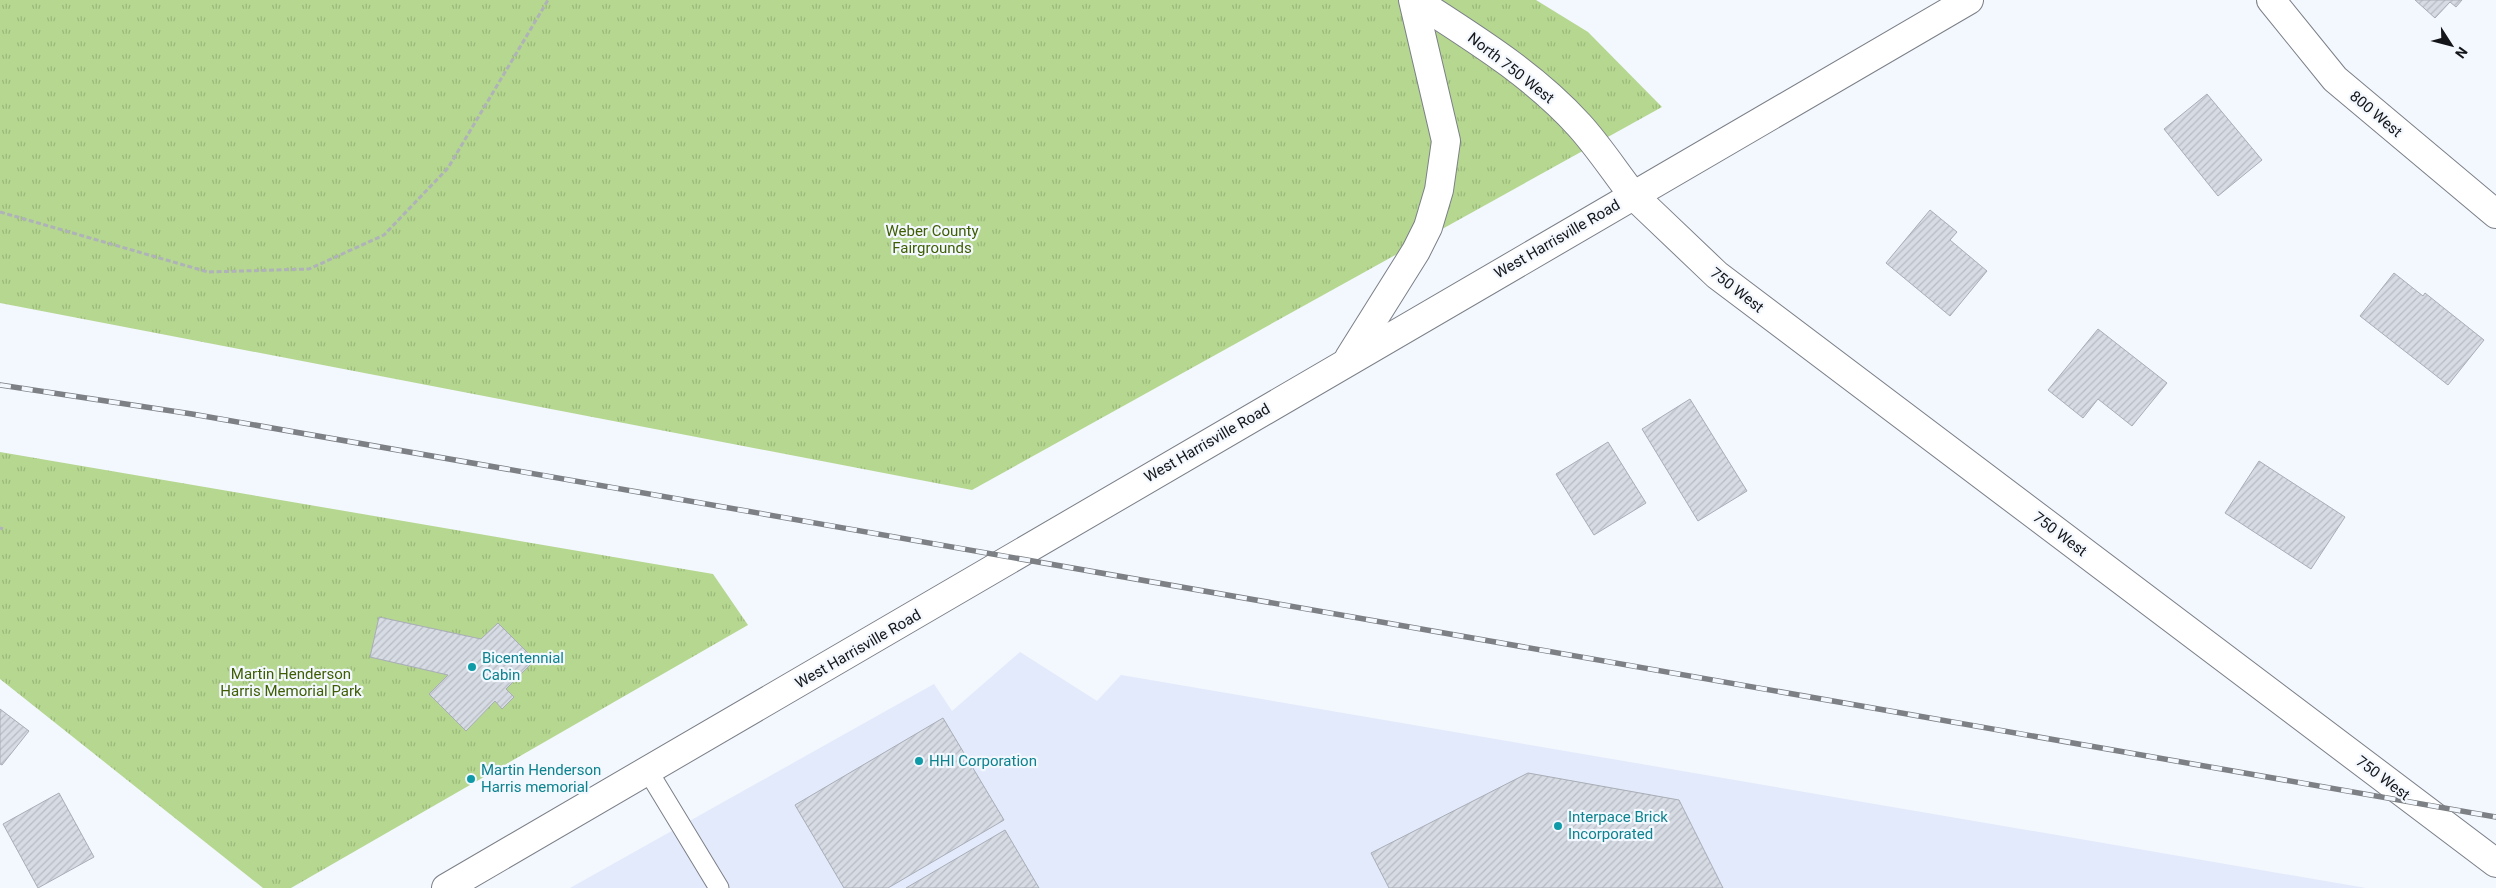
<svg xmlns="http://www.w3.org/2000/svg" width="2496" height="888" font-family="Roboto,sans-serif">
	<defs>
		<pattern id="park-tufts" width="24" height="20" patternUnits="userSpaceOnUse" patternTransform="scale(1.25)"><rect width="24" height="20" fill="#b5d790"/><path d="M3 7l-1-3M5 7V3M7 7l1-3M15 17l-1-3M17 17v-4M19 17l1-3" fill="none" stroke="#9bb87b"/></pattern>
		<pattern id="building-hatch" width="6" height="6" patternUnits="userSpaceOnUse" patternTransform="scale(1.25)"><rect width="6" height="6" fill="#d6dbe4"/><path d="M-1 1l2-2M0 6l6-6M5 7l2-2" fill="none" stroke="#b7bbc3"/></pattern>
	</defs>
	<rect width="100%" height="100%" fill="#f3f7fe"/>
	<!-- built -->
	<polygon fill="#e3eafb" points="1020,652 1097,701 1121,675 2366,888 570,888 934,684 952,711"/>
	<!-- park -->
	<g fill="url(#park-tufts)">
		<polygon points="0,0 1536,0 1588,32 1662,107 972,490 0,303"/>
		<polygon points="0,452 713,574 748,625 291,888 263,888 0,679"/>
	</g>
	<!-- building -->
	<g fill="url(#building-hatch)" stroke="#a9adb6">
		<polygon points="2415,0 2462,0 2456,7 2450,2 2435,18"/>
		<polygon points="2207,94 2262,160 2218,196 2164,129"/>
		<polygon points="1930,210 1957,232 1950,240 1987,271 1950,316 1886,263"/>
		<polygon points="2394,273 2423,296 2425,293 2484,340 2448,385 2360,316"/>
		<polygon points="2098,329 2167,383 2132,426 2098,399 2083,418 2048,390"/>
		<polygon points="1690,399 1747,491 1698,521 1642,429"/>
		<polygon points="1608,442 1646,503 1594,535 1556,474"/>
		<polygon points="2259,461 2345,517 2311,569 2225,513"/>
		<polygon points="379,617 481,639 498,623 535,660 506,689 514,697 502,709 495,701 466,731 429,694 448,675 370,657"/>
		<polygon points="0,709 29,731 2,765 0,764"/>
		<polygon points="943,718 1004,820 888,888 844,888 795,805"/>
		<polygon points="1528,773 1679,800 1723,888 1389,888 1371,853"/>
		<polygon points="59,793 94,857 38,888 3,824"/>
		<polygon points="1005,830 1039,888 906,888"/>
	</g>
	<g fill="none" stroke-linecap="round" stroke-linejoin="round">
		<defs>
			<polyline id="lane" points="648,771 719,888"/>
			<g id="street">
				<path d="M1415 0C1472 37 1533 74 1579 125 1599 147 1615 172 1633 195"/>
				<polyline points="2271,0 2335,79 2496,214"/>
			</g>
			<g id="secondary">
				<polyline points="1633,195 1717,275 2496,863"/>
				<polyline points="1349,358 1416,251 1428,227 1439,190 1446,141 1413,0"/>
				<polyline points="446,888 1969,0"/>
			</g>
		</defs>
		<!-- lane casing -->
		<use href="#lane" stroke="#7b7f87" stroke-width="21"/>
		<!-- street casing -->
		<use href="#street" stroke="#7b7f87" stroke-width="30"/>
		<!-- secondary casing -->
		<use href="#secondary" stroke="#7b7f87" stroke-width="30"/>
		<!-- path -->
		<g stroke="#afb2b8" stroke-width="3" stroke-dasharray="5 2.5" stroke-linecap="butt">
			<polyline points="0,212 208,272 309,269 384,235 448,168 548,0"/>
			<polyline points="0,528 3,529"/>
		</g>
		<!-- lane -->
		<use href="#lane" stroke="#fff" stroke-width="19"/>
		<!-- street -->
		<use href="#street" stroke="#fff" stroke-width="28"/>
		<!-- secondary -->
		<use href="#secondary" stroke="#fff" stroke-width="28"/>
		<defs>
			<polyline id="rail" points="0,385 192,414 2496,817"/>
		</defs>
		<!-- rail casing -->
		<use href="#rail" stroke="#7d8084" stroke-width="5.5"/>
		<!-- rail -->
		<use href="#rail" stroke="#f3f7fe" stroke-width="4" stroke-dasharray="11" stroke-linecap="butt"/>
	</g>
	<!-- markers -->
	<g fill="#0f9aa8" stroke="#f3f7fe" stroke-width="2">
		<circle cx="472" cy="667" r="5"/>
		<circle cx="919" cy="761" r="5"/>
		<circle cx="471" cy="779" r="5"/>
		<circle cx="1558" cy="826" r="5"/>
	</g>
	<g text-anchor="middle" stroke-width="4.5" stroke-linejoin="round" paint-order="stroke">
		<!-- street labels -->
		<g font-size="15" fill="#131518" stroke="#f3f7fe">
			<text transform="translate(1511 68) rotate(38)" y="5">North 750 West</text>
			<text transform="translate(2376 114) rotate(40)" y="5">800 West</text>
			<text transform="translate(1557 239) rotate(-30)" y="5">West Harrisville Road</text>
			<text transform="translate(1737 290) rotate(38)" y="5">750 West</text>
			<text transform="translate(1207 443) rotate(-30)" y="5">West Harrisville Road</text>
			<text transform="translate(2060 534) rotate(37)" y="5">750 West</text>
			<text transform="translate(858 649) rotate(-30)" y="5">West Harrisville Road</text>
			<text transform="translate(2383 778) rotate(37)" y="5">750 West</text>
		</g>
		<!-- park labels -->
		<g font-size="15" fill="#3e5e03" stroke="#f3f7fe">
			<text x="932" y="236">Weber County<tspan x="932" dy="17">Fairgrounds</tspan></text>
			<text x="291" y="679">Martin Henderson<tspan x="291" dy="17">Harris Memorial Park</tspan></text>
		</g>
		<!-- culture labels -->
		<g font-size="15" fill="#0d838f" stroke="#f3f7fe" text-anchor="start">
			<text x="482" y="663">Bicentennial<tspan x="482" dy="17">Cabin</tspan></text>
			<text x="929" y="766">HHI Corporation</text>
			<text x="481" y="775">Martin Henderson<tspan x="481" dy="17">Harris memorial</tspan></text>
			<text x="1568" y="822">Interpace Brick<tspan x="1568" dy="17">Incorporated</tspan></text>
		</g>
	</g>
	<!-- north arrow -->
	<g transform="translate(2451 45) rotate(126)" stroke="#f3f7fe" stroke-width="4" paint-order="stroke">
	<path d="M0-4L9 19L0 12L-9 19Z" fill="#131518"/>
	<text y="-8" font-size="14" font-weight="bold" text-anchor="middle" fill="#131518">N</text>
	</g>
</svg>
